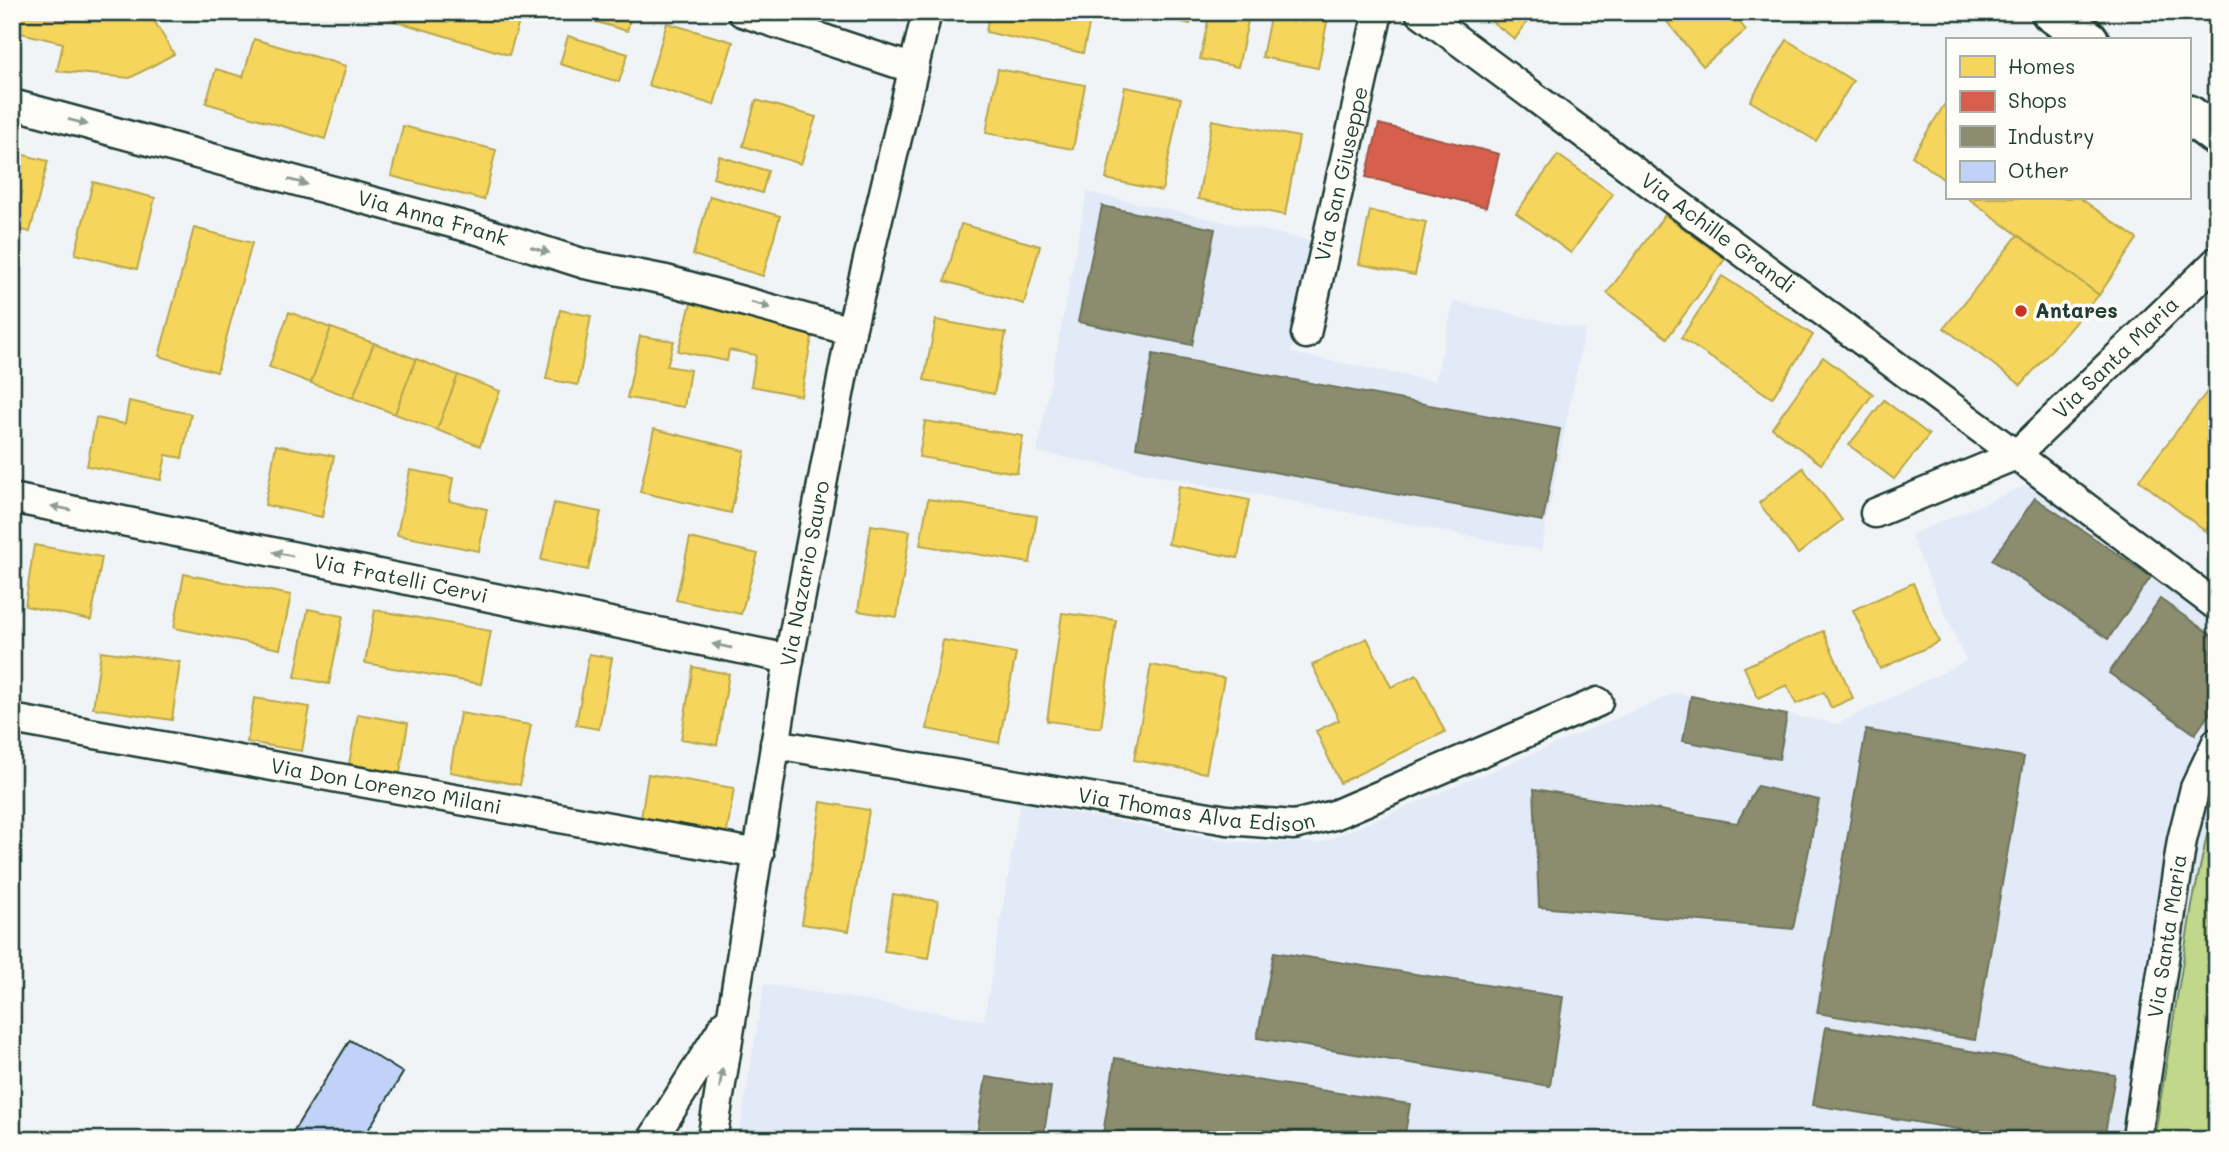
<svg xmlns="http://www.w3.org/2000/svg" width="2229" height="1152" font-family="Mali,sans-serif">
	<rect width="100%" height="100%" fill="#f1f4f7"/>
	<filter id="ink" filterUnits="userSpaceOnUse"><feTurbulence type="fractalNoise" baseFrequency=".0143" numOctaves="2"/><feDisplacementMap in="SourceGraphic" scale="14" xChannelSelector="R" yChannelSelector="G"/><feConvolveMatrix kernelMatrix="1 2 1 2 8 2 1 2 1" color-interpolation-filters="sRGB"/></filter>
	<g filter="url(#ink)">
		<!-- built -->
		<g fill="#e3eaf7">
			<polygon points="1087,192 1317,242 1291,353 1435,381 1454,301 1585,330 1541,550 1037,452"/>
			<polygon points="2057,472 2217,593 2217,789 2192,905 2154,1140 738,1140 764,984 984,1020 1020,803 1235,842 1320,843 1676,693 1837,724 1966,661 1910,535"/>
		</g>
		<!-- green -->
		<polygon fill="#c1d78c" stroke="#708a60" stroke-width="2" points="2217,789 2217,1140 2154,1140 2192,905"/>
		<!-- homes -->
		<g fill="#f6d55c" stroke="#b6a750" stroke-width="2">
			<polygon points="12,12 149,12 174,54 130,78 57,71 63,43 12,31"/>
			<polygon points="365,12 522,12 509,55"/>
			<polygon points="574,12 632,12 627,31 573,15"/>
			<polygon points="989,12 1092,12 1083,53 986,32"/>
			<polygon points="1142,12 1192,12 1190,24"/>
			<polygon points="1210,12 1250,12 1238,67 1200,59"/>
			<polygon points="1271,12 1329,12 1318,68 1262,57"/>
			<polygon points="1479,12 1534,12 1515,39"/>
			<polygon points="1659,12 1731,12 1746,30 1703,66"/>
			<polygon points="667,23 733,42 714,105 648,85"/>
			<polygon points="568,36 628,54 619,82 560,64"/>
			<polygon points="254,39 346,66 325,139 206,103 216,69 243,77"/>
			<polygon points="1787,40 1853,81 1816,141 1750,101"/>
			<polygon points="998,69 1085,85 1073,149 986,133"/>
			<polygon points="1125,87 1181,98 1162,191 1106,179"/>
			<polygon points="756,100 816,117 801,164 743,146"/>
			<polygon points="1946,102 1947,103 1947,182 1912,156"/>
			<polygon points="1212,120 1299,137 1285,215 1198,199"/>
			<polygon points="403,126 496,150 484,200 391,176"/>
			<polygon points="12,152 48,161 30,232 12,227"/>
			<polygon points="1558,155 1613,194 1571,253 1516,213"/>
			<polygon points="719,156 768,171 762,193 713,178"/>
			<polygon points="93,182 155,198 137,269 75,254"/>
			<polygon points="710,196 780,216 763,276 693,255"/>
			<polygon points="1968,198 2080,198 2137,239 2099,295"/>
			<polygon points="1370,211 1426,222 1415,275 1359,264"/>
			<polygon points="1665,215 1725,259 1667,338 1607,293"/>
			<polygon points="961,224 1040,246 1024,304 945,281"/>
			<polygon points="194,228 252,243 217,372 159,356"/>
			<polygon points="2018,235 2099,295 2021,385 1944,328"/>
			<polygon points="1722,276 1813,335 1772,398 1681,338"/>
			<polygon points="693,296 814,326 801,396 751,386 756,355 729,350 727,361 678,351"/>
			<polygon points="560,310 591,316 578,385 546,379"/>
			<polygon points="289,312 331,328 311,383 269,367"/>
			<polygon points="936,320 1006,333 994,394 924,380"/>
			<polygon points="331,328 374,343 353,398 311,383"/>
			<polygon points="640,336 674,341 667,366 690,370 684,407 627,398"/>
			<polygon points="374,343 416,359 395,414 353,398"/>
			<polygon points="1823,357 1873,394 1821,464 1772,428"/>
			<polygon points="416,359 458,375 437,430 395,414"/>
			<polygon points="458,375 500,391 480,446 437,430"/>
			<polygon points="2217,379 2217,516 2205,531 2139,480"/>
			<polygon points="1884,400 1929,435 1894,479 1849,445"/>
			<polygon points="129,401 191,414 182,458 166,455 161,480 87,466 96,418 125,424"/>
			<polygon points="925,421 1023,436 1017,473 919,457"/>
			<polygon points="654,429 745,451 731,513 640,492"/>
			<polygon points="276,445 334,456 322,517 265,505"/>
			<polygon points="1803,468 1842,520 1798,554 1759,503"/>
			<polygon points="410,470 453,478 449,501 487,509 479,551 397,535"/>
			<polygon points="1179,486 1249,500 1238,558 1168,544"/>
			<polygon points="928,499 1037,516 1030,563 920,545"/>
			<polygon points="554,503 601,512 588,570 541,560"/>
			<polygon points="871,525 910,531 897,617 858,611"/>
			<polygon points="690,538 758,554 741,614 676,600"/>
			<polygon points="34,545 102,557 91,620 25,606"/>
			<polygon points="184,574 291,595 280,649 174,628"/>
			<polygon points="1913,583 1939,642 1880,669 1853,610"/>
			<polygon points="308,609 343,616 329,684 295,677"/>
			<polygon points="375,610 491,631 481,684 365,663"/>
			<polygon points="1062,613 1116,620 1101,728 1047,721"/>
			<polygon points="1823,631 1853,698 1831,708 1824,692 1796,704 1787,685 1758,698 1744,667"/>
			<polygon points="1367,638 1391,687 1417,675 1445,732 1340,783 1316,731 1339,720 1312,665"/>
			<polygon points="943,640 1016,653 999,743 927,729"/>
			<polygon points="101,651 180,662 172,720 93,708"/>
			<polygon points="589,654 612,658 599,729 576,725"/>
			<polygon points="1151,665 1224,678 1206,773 1134,760"/>
			<polygon points="693,667 729,674 717,745 681,739"/>
			<polygon points="254,698 310,707 302,751 247,742"/>
			<polygon points="460,713 531,725 520,785 450,772"/>
			<polygon points="358,714 408,723 400,773 349,764"/>
			<polygon points="648,774 734,788 727,832 641,818"/>
			<polygon points="821,802 869,810 849,931 802,924"/>
			<polygon points="893,894 938,901 929,958 884,951"/>
		</g>
		<!-- shops -->
		<polygon fill="#d6604d" stroke="#9f5646" stroke-width="2" points="1379,124 1499,154 1486,207 1366,177"/>
		<!-- industry -->
		<g fill="#8c8c6e" stroke="#6b745d" stroke-width="2">
			<polygon points="1102,206 1215,229 1192,345 1078,322"/>
			<polygon points="1153,354 1560,429 1543,521 1136,447"/>
			<polygon points="2035,498 2151,577 2108,639 1992,560"/>
			<polygon points="2160,599 2217,639 2217,703 2195,734 2109,673"/>
			<polygon points="1691,696 1787,715 1779,759 1683,741"/>
			<polygon points="1866,730 2024,757 1975,1040 1817,1013"/>
			<polygon points="1757,786 1819,800 1793,929 1539,907 1534,789 1737,823"/>
			<polygon points="1274,952 1563,997 1550,1086 1257,1038"/>
			<polygon points="1826,1027 2115,1075 2104,1140 2023,1140 1813,1105"/>
			<polygon points="1115,1058 1410,1104 1404,1140 1102,1140"/>
			<polygon points="986,1077 1051,1087 1043,1140 976,1140"/>
		</g>
		<!-- building -->
		<polygon fill="#c1d2f8" stroke="#1f3d34" stroke-width="2" points="350,1040 403,1073 362,1140 288,1140"/>
		<g fill="none" stroke-linecap="round" stroke-linejoin="round">
			<defs>
				<g id="street">
					<polyline points="742,12 914,69"/>
					<path id="s1" d="M1420 12 2016 455"/>
					<path id="s2" d="M12 104 478 230 585 264 666 280 851 331"/>
					<polyline points="2217,261 2016,455 2217,606"/>
					<path id="s3" d="M1306 334 1378 12"/>
					<path id="s4" d="M12 498 789 659"/>
					<polyline points="1875,513 2016,455"/>
					<path id="s5" d="M12 719 759 854"/>
					<path id="s6" d="M775 744 1227 820 1294 825 1334 815 1598 702"/>
					<path id="s7" d="M2137 1137 2182 840 2195 788 2217 742"/>
					<polyline points="652,1140 725,1024"/>
					<path id="s8" d="M712 1140 789 659 851 331 927 12"/>
				</g>
				<g id="secondary">
					<polyline points="2051,12 2089,40"/>
					<polyline points="2189,115 2217,136"/>
				</g>
			</defs>
			<!-- street casing -->
			<use href="#street" stroke="#1f3d34" stroke-width="33"/>
			<!-- secondary casing -->
			<use href="#secondary" stroke="#1f3d34" stroke-width="44"/>
			<!-- street -->
			<use href="#street" stroke="#fdfcf7" stroke-width="28"/>
			<!-- secondary -->
			<use href="#secondary" stroke="#fdfcf7" stroke-width="38"/>
		</g>
		<!-- one-way arrows -->
		<defs><path id="oneway-solid" d="M-6-.8H1V-3.2L6.5 0L1 3.2V.8H-6Z" transform="scale(1.75)"/></defs>
		<g fill="#8e9c96">
			<use href="#oneway-solid" transform="translate(78 122) rotate(15)"/>
			<use href="#oneway-solid" transform="translate(298 182) rotate(15)"/>
			<use href="#oneway-solid" transform="translate(540 250) rotate(18)"/>
			<use href="#oneway-solid" transform="translate(761 305) rotate(16)"/>
			<use href="#oneway-solid" transform="translate(61 508) rotate(-168)"/>
			<use href="#oneway-solid" transform="translate(283 554) rotate(-168)"/>
			<use href="#oneway-solid" transform="translate(722 646) rotate(-168)"/>
			<use href="#oneway-solid" transform="translate(721 1078) rotate(-82)"/>
		</g>
	</g>
	<!-- markers -->
	<circle fill="#c8321e" stroke="#fdfcf7" stroke-width="2.5" cx="2021" cy="311" r="7"/>
	<g text-anchor="middle" stroke-width="7" stroke-linejoin="round" paint-order="stroke">
		<!-- street labels -->
		<g font-size="21" fill="#1f3d34" stroke="#fdfcf7">
			<text dy="7" stroke="none"><textPath href="#s3" startOffset="164">Via San Giuseppe</textPath></text>
			<text dy="7" stroke="none"><textPath href="#s2" startOffset="436">Via Anna Frank</textPath></text>
			<text dy="7" stroke="none"><textPath href="#s1" startOffset="371">Via Achille Grandi</textPath></text>
			<text transform="translate(2116 358) rotate(-44)" y="7">Via Santa Maria</text>
			<text dy="7" stroke="none"><textPath href="#s8" startOffset="574">Via Nazario Sauro</textPath></text>
			<text dy="7" stroke="none"><textPath href="#s4" startOffset="397">Via Fratelli Cervi</textPath></text>
			<text dy="7" stroke="none"><textPath href="#s5" startOffset="380">Via Don Lorenzo Milani</textPath></text>
			<text dy="7" stroke="none"><textPath href="#s6" startOffset="427">Via Thomas Alva Edison</textPath></text>
			<text dy="7" stroke="none"><textPath href="#s7" startOffset="203">Via Santa Maria</textPath></text>
		</g>
		<!-- poi labels -->
		<g font-size="21" font-weight="bold" fill="#1f3d34" stroke="#fdfcf7" text-anchor="start">
			<text x="2035" y="318">Antares</text>
		</g>
	</g>
	<!-- margin -->
	<rect width="2229" height="1152" fill="none" stroke="#fdfcf7" stroke-width="42"/>
	<rect x="21" y="21" width="2187" height="1110" fill="none" stroke="#1f3d34" stroke-width="2.5" filter="url(#ink)"/>
	<!-- legend -->
	<rect x="1946" y="38" width="245" height="161" fill="#fdfcf7" stroke="#a4b0a9" stroke-width="2"/>
	<rect x="1960" y="56" width="35" height="21" fill="#f6d55c" stroke="#a4b0a9" stroke-width="2"/>
	<text x="2008" y="74" font-size="21" fill="#1f3d34">Homes</text>
	<rect x="1960" y="91" width="35" height="21" fill="#d6604d" stroke="#a4b0a9" stroke-width="2"/>
	<text x="2008" y="108" font-size="21" fill="#1f3d34">Shops</text>
	<rect x="1960" y="126" width="35" height="21" fill="#8c8c6e" stroke="#a4b0a9" stroke-width="2"/>
	<text x="2008" y="144" font-size="21" fill="#1f3d34">Industry</text>
	<rect x="1960" y="161" width="35" height="21" fill="#c1d2f8" stroke="#a4b0a9" stroke-width="2"/>
	<text x="2008" y="178" font-size="21" fill="#1f3d34">Other</text>
</svg>
